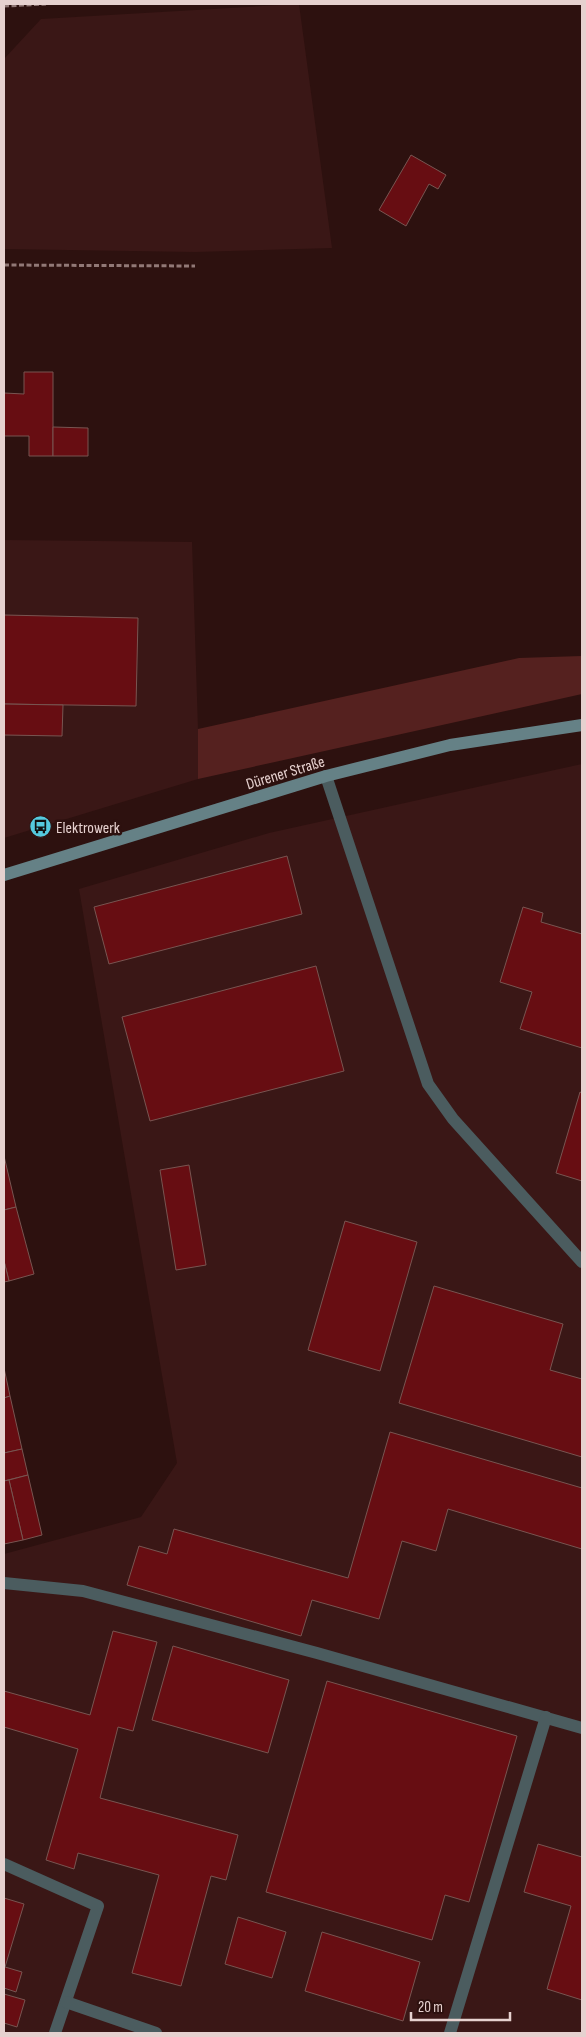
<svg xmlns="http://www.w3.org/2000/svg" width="586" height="2037" font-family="'Sofia Sans Condensed',sans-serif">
	<rect width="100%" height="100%" fill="#2d110f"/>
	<!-- built -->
	<g fill="#3a1716">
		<polygon points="299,4 332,248 195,252 4,249 4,59 41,19"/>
		<polygon points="4,540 192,542 198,729 198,779 4,838"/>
		<polygon points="582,764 582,2033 4,2033 4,1554 141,1517 177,1463 79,889 269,833"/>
	</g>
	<!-- green -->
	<polygon fill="#55211f" points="582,656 582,694 198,779 198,729 519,658"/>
	<!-- building -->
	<g fill="#670d12" stroke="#785551">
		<polygon points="411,155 446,175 438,189 429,184 406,226 379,210"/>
		<polygon points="24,372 53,372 53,456 29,456 29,436 4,436 4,393 24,394"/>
		<polygon points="53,427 88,428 88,456 53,456"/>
		<polygon points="4,615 138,618 136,706 4,704"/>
		<polygon points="4,704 63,705 62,736 4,735"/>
		<polygon points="287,856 302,914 109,964 94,907"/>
		<polygon points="523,907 543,913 541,922 582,934 582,1048 520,1029 532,992 500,982"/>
		<polygon points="316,966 344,1071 150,1121 122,1017"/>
		<polygon points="580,1092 582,1093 582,1181 556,1173"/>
		<polygon points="4,1156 16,1207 4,1210"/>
		<polygon points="189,1165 206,1265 176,1270 160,1170"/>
		<polygon points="16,1207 34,1274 9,1281 4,1261 4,1210"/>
		<polygon points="345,1221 417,1242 380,1371 308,1350"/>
		<polygon points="4,1261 9,1281 4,1282"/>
		<polygon points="434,1286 563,1324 550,1370 582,1379 582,1457 399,1403"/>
		<polygon points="4,1368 10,1396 4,1398"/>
		<polygon points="10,1396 22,1449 4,1453 4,1398"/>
		<polygon points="390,1432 582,1488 582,1549 448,1509 436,1551 402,1541 379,1619 312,1600 301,1636 127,1585 139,1546 167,1554 174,1529 348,1578"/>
		<polygon points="22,1449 28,1475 4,1481 4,1453"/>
		<polygon points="28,1475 42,1535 23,1540 9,1480"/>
		<polygon points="9,1480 23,1540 4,1544 4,1481"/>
		<polygon points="113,1631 157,1642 133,1731 118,1727 100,1798 238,1835 226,1880 211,1876 181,1986 132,1973 159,1875 78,1853 74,1869 46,1860 78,1749 4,1727 4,1691 90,1715"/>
		<polygon points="173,1646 289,1680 268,1753 152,1720"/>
		<polygon points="327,1681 517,1736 469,1902 445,1895 432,1940 266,1892"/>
		<polygon points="538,1844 582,1857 582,2000 547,1989 571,1906 524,1892"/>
		<polygon points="4,1898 24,1904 5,1967 22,1972 16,1992 4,1988"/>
		<polygon points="238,1917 286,1932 272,1978 225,1964"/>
		<polygon points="322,1932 420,1962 403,2021 305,1991"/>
		<polygon points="4,1994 25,2000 17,2027 4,2023"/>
	</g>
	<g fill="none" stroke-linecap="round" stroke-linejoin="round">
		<!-- path -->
		<g stroke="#917876" stroke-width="3" stroke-dasharray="5 2.5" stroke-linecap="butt">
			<polyline points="4,6 46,4"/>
			<polyline points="4,265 195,266"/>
		</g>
		<!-- lane -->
		<g stroke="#4b5c5f" stroke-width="12">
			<polyline points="326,776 428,1084 453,1119 582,1262"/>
			<polyline points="4,1583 83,1591 317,1653 582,1728"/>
			<polyline points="4,1864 98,1906 55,2033"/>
			<polyline points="66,2002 156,2033"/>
			<polyline points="450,2033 546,1717"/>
		</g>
		<!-- secondary -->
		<polyline stroke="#658186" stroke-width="12" points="4,875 326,776 450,745 582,725"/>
	</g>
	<!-- icons -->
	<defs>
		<symbol id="bus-disc" viewBox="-11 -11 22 22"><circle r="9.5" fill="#55cadf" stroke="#2d110f"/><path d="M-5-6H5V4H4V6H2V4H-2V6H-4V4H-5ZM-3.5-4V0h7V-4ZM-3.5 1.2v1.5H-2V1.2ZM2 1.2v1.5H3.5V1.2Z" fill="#111"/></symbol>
	</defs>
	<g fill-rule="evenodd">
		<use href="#bus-disc" x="28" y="814" width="25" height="25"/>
	</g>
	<g text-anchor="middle" stroke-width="5" stroke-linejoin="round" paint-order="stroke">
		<!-- street labels -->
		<g font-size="16" fill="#e6d1cf" stroke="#2d110f">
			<text transform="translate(285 772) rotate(-17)" y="6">Dürener Straße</text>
		</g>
		<!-- poi labels -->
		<g font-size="16" fill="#e6d1cf" stroke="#2d110f" text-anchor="start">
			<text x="56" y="833">Elektrowerk</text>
		</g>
	</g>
	<!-- border -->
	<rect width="586" height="2037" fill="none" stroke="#e6d1cf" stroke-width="10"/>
	<!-- scale -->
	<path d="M411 2012v8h99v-8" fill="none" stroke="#e6d1cf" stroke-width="2.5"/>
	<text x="418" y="2012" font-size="15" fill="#e6d1cf" stroke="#2d110f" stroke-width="4" paint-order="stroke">20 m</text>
</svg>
